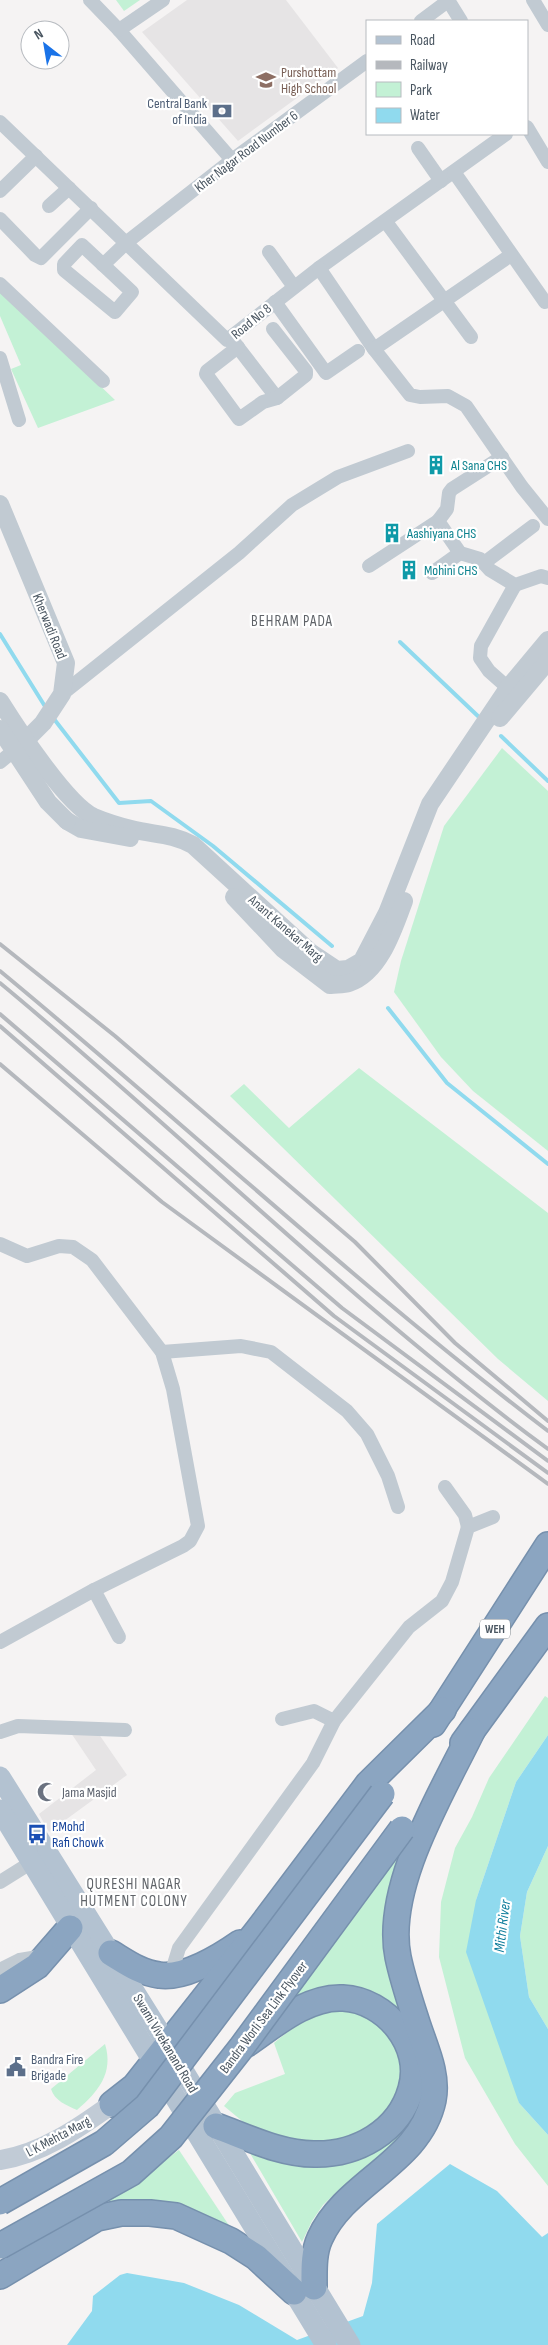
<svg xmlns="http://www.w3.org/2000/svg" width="548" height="2345" font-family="'Sofia Sans Condensed',sans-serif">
	<rect width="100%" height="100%" fill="#f5f3f3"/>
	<!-- education -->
	<g fill="#e6e4e5">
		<polygon points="187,0 286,0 338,68 238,141 142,32"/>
		<polygon points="69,1730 96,1730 127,1775 49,1832 39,1814 96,1770"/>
	</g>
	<!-- green -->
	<g fill="#c3f1d5">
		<polygon points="116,0 140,0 124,11"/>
		<polygon points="0,291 1,291 115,400 38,428 11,369 21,365 0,316"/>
		<polygon points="502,748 548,791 548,1151 473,1091 441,1057 394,992 401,961 444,826"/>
		<polygon points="359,1068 548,1213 548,1401 498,1359 230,1096 244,1084 289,1128"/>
		<polygon points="545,1696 548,1698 548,1735 516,1782 476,1900 519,2103 548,2135 548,2186 515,2144 465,2058 439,1957 441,1902 455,1848 472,1817 489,1778"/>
		<polygon points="548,1846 548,2029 529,1997 520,1936 527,1892"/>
		<polygon points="400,1854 390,1900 426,2075 415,2126 371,2167 340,2189 323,2205 312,2221 302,2242 244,2143 289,2161 407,2118 400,2019 295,2001 295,1997"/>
		<path d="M343 2010 362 2014 374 2020 395 2041 404 2073 392 2108 349 2142 303 2145 248 2126 224 2106 235 2093 285 2074 274 2043C295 2025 316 2012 343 2010Z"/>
		<path d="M105 2044C114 2073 98 2092 77 2110 66 2105 55 2101 51 2089Z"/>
		<polygon points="179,2150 238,2239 101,2207"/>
	</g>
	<!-- water -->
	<g fill="#90daee">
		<polygon points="548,1735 548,1846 527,1892 520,1936 529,1997 548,2029 548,2135 519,2103 466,1952 476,1900 516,1782"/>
		<polygon points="450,2164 497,2191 542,2237 548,2233 548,2345 67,2345 92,2311 93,2296 120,2275 127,2273 184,2283 239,2305 297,2340 363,2316 372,2283 377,2224"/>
	</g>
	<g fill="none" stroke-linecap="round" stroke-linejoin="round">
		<!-- stream -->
		<g stroke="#90daee" stroke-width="4">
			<polyline points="0,634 46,708"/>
			<polyline points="400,642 481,719"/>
			<polyline points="54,719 119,803 151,801 213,846 332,946"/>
			<polyline points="501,736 548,781"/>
			<polyline points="388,1008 447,1083 548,1164"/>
		</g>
		<defs>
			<g id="motorway">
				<polyline points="433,1724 548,1545"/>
				<polyline points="463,1743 548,1626"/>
				<path d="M111 1953C126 1962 141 1973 159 1975 184 1979 220 1957 240 1943"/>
				<polyline points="0,1990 37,1966 70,1928"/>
				<polyline points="112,2104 135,2086 258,1930 368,1784 443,1710"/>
				<path d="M216 2126C247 2137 280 2154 314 2154 356 2155 399 2132 411 2089 424 2046 386 2000 343 1998 307 1996 273 2026 245 2045"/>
				<polyline points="0,2276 97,2218 121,2213 150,2213 176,2216 231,2241 256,2257 294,2292"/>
				<path d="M314 2287C314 2271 313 2253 320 2238 345 2182 420 2163 433 2100 438 2075 426 2050 418 2026 411 2004 403 1981 398 1957 384 1887 442 1793 472 1731"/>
			</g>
		</defs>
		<!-- motorway casing -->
		<use href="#motorway" stroke="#7690ad" stroke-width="28"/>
		<!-- minor -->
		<g stroke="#c1cad2" stroke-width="14">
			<polyline points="90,0 119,30 232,160"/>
			<polyline points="448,0 461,21"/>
			<polyline points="533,0 548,25"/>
			<polyline points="421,21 448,1"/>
			<polyline points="119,30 163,0"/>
			<polyline points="0,122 227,340 319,268 506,134"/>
			<polyline points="527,127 548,162"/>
			<polyline points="418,148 441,181"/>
			<polyline points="454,172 545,302"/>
			<polyline points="0,191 36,156"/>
			<polyline points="49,206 69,188"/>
			<polyline points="0,219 35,255 41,258 91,208"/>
			<polyline points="386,222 471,337"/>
			<polygon points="82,245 132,292 115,312 64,270 64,264"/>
			<polyline points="269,252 294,287"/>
			<polyline points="103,265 127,242 232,160 367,61"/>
			<polyline points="319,268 374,349 410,395 420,397 448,396 466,406 522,487 548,519"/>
			<polyline points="0,284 103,381"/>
			<polyline points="275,302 326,373 358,351"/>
			<polyline points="233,341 277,398"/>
			<polyline points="238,347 207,371 206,374 239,419 263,402 277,398 306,375 306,371 273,329"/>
			<polyline points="374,349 511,255"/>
			<polyline points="0,358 19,420"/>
			<polyline points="502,457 452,489 449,493 447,509 438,521 460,553 480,559 490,570 515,585 541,576 548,578"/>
			<polyline points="484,563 533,526"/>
			<polyline points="369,566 438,521"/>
			<polyline points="432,573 460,553"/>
			<polyline points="515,585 481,646 480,658 489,671 516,695"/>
			<polyline points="62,694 239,553 292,505 338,477 408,451"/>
			<polyline points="0,762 21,745"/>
			<polyline points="0,1244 27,1256 59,1246 73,1247 92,1260 162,1352 173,1389 198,1526 190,1541 183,1546 94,1590 0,1642"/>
			<polyline points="162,1352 241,1346 271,1352 347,1411 367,1434 388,1476 398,1507"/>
			<polyline points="445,1487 465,1515 468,1527"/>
			<polyline points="94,1590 119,1637"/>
			<polyline points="282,1719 314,1711 334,1721"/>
			<polyline points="0,1732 18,1726 125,1730"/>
			<polyline points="0,1882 32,1862"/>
			<polyline points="171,1974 179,1948 313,1763 334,1721 409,1627 442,1601 452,1582 468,1527 493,1517"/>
		</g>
		<!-- tertiary -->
		<g stroke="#c1cad2" stroke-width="18">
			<polyline points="0,504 66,663 62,694 43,723 25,741"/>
			<path d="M0 701C17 728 67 805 94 817 106 822 119 826 131 829 154 835 171 833 193 845L310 952 337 970 348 969 362 961 387 913 430 804 508 688 548 640"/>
			<polyline points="500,718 548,661"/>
			<polyline points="67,821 81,829 130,838"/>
			<path d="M234 897 283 949 330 985C336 984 343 985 349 983 380 973 394 928 404 901"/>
			<polyline points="0,1972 20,1962 44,1958"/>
		</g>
		<!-- secondary -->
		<path stroke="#c1cbd6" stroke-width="20" d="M0 2160C41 2154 79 2128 112 2104"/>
		<!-- primary -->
		<g stroke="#b3c2d1" stroke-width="21">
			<polyline points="0,1777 167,2044 350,2345"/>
			<polyline points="0,1810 326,2345"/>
		</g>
		<!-- motorway -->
		<use href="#motorway" stroke="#8ba5c1" stroke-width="25"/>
		<!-- rail -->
		<g stroke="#b5b8bd" stroke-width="4">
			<polyline points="0,944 115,1036 355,1242 455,1343 548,1421"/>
			<path d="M0 971C184 1123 358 1286 548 1431"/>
			<path d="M0 983C185 1136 355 1307 548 1449"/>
			<polyline points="0,1014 342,1308 548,1461"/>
			<polyline points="0,1026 334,1316 548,1473"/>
			<polyline points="0,1064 162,1202 548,1484"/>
		</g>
		<defs>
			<g id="motorway-bridge">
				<polyline points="0,2202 104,2143 147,2106 382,1794"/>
				<polyline points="0,2246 131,2173 171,2137 241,2048 402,1829"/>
			</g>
		</defs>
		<!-- motorway-bridge casing -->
		<use href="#motorway-bridge" stroke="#7690ad" stroke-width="28" stroke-linecap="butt"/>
		<!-- tertiary-bridge -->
		<polyline stroke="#c1cad2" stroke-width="18" points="0,729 48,802 67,821"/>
		<!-- motorway-bridge -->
		<use href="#motorway-bridge" stroke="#8ba5c1" stroke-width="25"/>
	</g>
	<!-- icons -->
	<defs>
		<symbol id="school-bare" viewBox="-9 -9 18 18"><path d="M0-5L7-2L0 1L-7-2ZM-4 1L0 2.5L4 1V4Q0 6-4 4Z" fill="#8d6e63" stroke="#fff" stroke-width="2.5" paint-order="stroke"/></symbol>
		<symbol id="bank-bare" viewBox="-9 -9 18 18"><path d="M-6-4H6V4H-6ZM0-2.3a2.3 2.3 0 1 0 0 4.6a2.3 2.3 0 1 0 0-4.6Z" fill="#5c6f8a" stroke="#fff" stroke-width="2.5" paint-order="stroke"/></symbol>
		<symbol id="building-bare" viewBox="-9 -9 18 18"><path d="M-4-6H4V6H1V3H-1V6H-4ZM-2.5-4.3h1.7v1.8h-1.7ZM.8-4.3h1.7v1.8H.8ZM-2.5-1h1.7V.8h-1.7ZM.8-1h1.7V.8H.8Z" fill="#0f9aa8" stroke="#fff" stroke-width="2.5" paint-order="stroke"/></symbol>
		<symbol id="mosque-bare" viewBox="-9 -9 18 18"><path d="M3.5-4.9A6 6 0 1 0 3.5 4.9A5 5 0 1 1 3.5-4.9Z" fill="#6b7280" stroke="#fff" stroke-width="2.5" paint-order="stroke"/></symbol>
		<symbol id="bus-bare" viewBox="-9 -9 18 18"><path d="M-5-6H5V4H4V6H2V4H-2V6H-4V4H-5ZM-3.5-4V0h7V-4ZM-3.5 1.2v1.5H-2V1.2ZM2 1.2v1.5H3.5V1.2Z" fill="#1a4fb4" stroke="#fff" stroke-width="2.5" paint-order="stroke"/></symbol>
		<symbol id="civic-bare" viewBox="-9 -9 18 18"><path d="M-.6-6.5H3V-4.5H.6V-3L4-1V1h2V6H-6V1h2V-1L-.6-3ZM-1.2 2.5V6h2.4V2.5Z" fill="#5c6f8a" stroke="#fff" stroke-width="2.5" paint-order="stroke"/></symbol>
	</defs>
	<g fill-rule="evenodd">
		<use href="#school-bare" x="252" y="66" width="28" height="28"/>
		<use href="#bank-bare" x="208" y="97" width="28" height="28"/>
		<use href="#building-bare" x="422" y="451" width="28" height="28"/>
		<use href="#building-bare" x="378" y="519" width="28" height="28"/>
		<use href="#building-bare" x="395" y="556" width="28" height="28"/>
		<use href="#mosque-bare" x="33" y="1778" width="28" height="28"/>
		<use href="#bus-bare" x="23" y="1820" width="28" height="28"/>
		<use href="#civic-bare" x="2" y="2053" width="28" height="28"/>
	</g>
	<g text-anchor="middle" stroke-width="4.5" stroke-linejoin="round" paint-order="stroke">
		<!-- shield labels -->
		<rect fill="#fff" stroke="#808990" stroke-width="1" x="480" y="1619.5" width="30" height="19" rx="4"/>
		<g font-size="12" font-weight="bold" fill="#4a5661">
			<text x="495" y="1633">WEH</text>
		</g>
		<!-- education labels -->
		<g font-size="14" fill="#785e54" stroke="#fff" text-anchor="start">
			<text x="281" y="77">Purshottam<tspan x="281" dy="16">High School</tspan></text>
		</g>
		<!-- service labels -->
		<g font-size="14" fill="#4e5e75" stroke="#fff" text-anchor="end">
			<text x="207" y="108">Central Bank<tspan x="207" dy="16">of India</tspan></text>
			<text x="31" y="2064" text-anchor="start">Bandra Fire<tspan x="31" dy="16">Brigade</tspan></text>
		</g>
		<!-- street labels -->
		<g font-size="14" fill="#4a5661" stroke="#fff">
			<text transform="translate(246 151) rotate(-37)" y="5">Kher Nagar Road Number 6</text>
			<text transform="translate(251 321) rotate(-39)" y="5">Road No 8</text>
			<text transform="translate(50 626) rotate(68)" y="5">Kherwadi Road</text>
			<text transform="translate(286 928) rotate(41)" y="5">Anant Kanekar Marg</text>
			<text transform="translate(263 2017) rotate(-53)" y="5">Bandra Worli Sea Link Flyover</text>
			<text transform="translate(166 2043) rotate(59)" y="5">Swami Vivekanand Road</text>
			<text transform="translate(58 2136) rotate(-28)" y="5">L K Mehta Marg</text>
		</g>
		<!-- culture labels -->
		<g font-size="14" fill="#0d838f" stroke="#fff" text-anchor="start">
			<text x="451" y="470">Al Sana CHS</text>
			<text x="407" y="538">Aashiyana CHS</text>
			<text x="424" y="575">Mohini CHS</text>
		</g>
		<!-- worship labels -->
		<g font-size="14" fill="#5b616d" stroke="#fff" text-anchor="start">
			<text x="62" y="1797">Jama Masjid</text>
		</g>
		<!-- transit labels -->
		<g font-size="14" fill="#164399" stroke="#fff" text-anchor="start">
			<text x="52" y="1831">P.Mohd<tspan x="52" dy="16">Rafi Chowk</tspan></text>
		</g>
		<!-- neighbourhood labels -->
		<g font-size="15" letter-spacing="1" fill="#5f6368" stroke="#fff">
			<text x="292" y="626">BEHRAM PADA</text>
			<text x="134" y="1889">QURESHI NAGAR<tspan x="134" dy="17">HUTMENT COLONY</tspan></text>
		</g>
		<!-- water labels -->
		<g font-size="15" font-style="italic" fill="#0c7c9b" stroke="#fff">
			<text transform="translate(502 1926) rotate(-83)" y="5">Mithi River</text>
		</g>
	</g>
	<!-- legend -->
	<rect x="366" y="20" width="162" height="115" fill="#ffffff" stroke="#b7bbc0"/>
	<rect x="376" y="36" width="25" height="8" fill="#b3c2d1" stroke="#b7bbc0"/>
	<text x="410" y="45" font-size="15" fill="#4a5661">Road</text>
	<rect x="376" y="61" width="25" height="8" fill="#b5b8bd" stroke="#b7bbc0"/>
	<text x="410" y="70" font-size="15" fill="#4a5661">Railway</text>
	<rect x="376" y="82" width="25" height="15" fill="#c3f1d5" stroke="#b7bbc0"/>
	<text x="410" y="95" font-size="15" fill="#4a5661">Park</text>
	<rect x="376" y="108" width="25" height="15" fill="#90daee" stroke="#b7bbc0"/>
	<text x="410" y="120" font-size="15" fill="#4a5661">Water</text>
	<!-- north arrow -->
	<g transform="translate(45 45) rotate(329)"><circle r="24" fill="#ffffff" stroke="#b7bbc0"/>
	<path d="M0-4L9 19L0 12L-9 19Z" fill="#1a73e8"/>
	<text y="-8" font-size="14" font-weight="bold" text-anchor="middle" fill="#4a5661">N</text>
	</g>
</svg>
